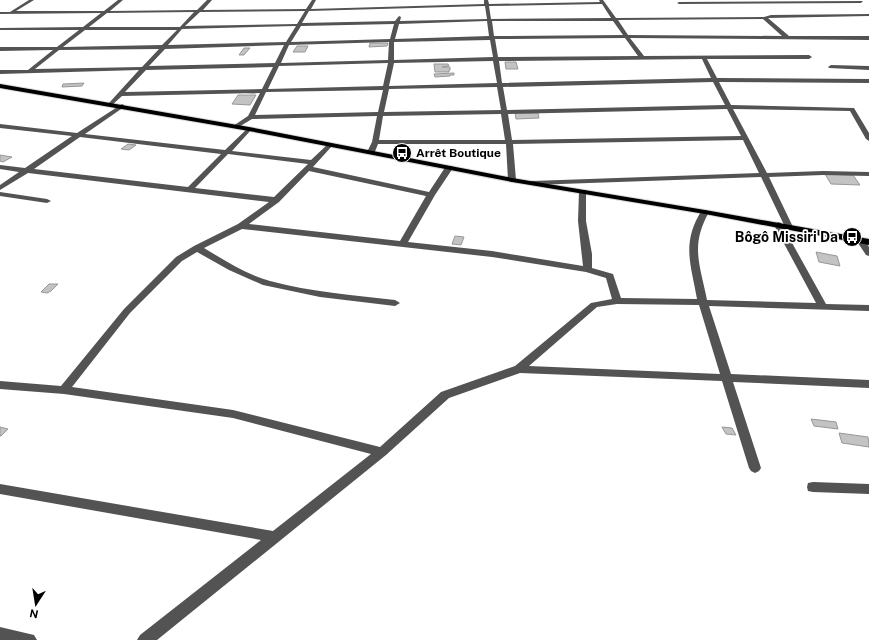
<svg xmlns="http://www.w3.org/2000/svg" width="869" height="640" font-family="'Public Sans',sans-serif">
	<rect width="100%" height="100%" fill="#fff"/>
	<!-- building -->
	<g fill="#c3c3c3" stroke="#979797">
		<polygon points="370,43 388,43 387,46 369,47"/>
		<polygon points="297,46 308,46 305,52 293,52"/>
		<polygon points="244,48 250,48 244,55 239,55"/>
		<polygon points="505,62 516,62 518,69 506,69"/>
		<polygon points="434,64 448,64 449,66 442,67 450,67 450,70 449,70 449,72 435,72"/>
		<polygon points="454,73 454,75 450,75 450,76 435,77 434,74"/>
		<polygon points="84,83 82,86 62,87 63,84"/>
		<polygon points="238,95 256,95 250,105 232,104"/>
		<polygon points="515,113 538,113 539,118 516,119"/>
		<polygon points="128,144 136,145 129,150 121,149"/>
		<polygon points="0,155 12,157 3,162 0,161"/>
		<polygon points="825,174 853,175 860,185 831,184"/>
		<polygon points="455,236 464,237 461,245 452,244"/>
		<polygon points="816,252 837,256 840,266 819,262"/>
		<polygon points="49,284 58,284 51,291 47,293 41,292"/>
		<polygon points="811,419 836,422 838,429 814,426"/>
		<polygon points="0,427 8,429 1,436 0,436"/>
		<polygon points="722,427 732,428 736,435 726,434"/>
		<polygon points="839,433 868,437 869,447 842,443"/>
	</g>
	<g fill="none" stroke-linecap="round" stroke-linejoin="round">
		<defs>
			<polygon id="major" points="0,84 249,127 512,178 705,210 869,239 869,245 705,214 512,182 249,131 0,88"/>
		</defs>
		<!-- major casing -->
		<use href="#major" stroke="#dbdbdb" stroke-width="2"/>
		<!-- minor -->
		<g fill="#535353" fill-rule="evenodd">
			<path d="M29 0H34L16 11H104L118 0H123L110 11 197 10 207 0H212L203 10 306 9 312 0H316L311 9 484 4V0H488L489 4 600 2 599 0H603L616 18 764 17 771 15 869 14V16L768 18 789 36H869V40L630 38 644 56 809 55 812 57 809 59H707L717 78 869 79V83L719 82 731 105 854 108 869 133V141L866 139 850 111 733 109 767 173 823 171 869 172V176L823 175 769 177 793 227 789 230 785 227 761 177 532 185 528 183 532 181 759 173 743 140 513 144 516 180 512 182 508 180 506 144H378L374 154H368L367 152 372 142 377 116 252 119 237 128H233V126L248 116 260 93 122 96 111 106 109 105V103L139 70 0 74V70H28L53 50 0 51V47H57L79 30H0V28L83 27 101 13 0 14V12H10ZM602 4 611 18 491 19 489 6ZM485 6 487 19 400 21 401 17 399 16 395 21 302 23 309 11ZM305 11 297 24 185 26 200 12ZM194 12 180 27H89L107 13ZM763 19 782 36 628 35 618 20ZM487 21 489 36 395 39 399 24ZM492 21H613L623 35 494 36ZM394 24 390 39 291 42 301 26ZM296 26 286 42 168 45 182 29ZM85 30H177L162 45 63 47ZM625 38 638 56 498 57 495 39ZM490 40 493 57 394 60V42ZM389 42 388 60 281 63 289 45ZM284 45 275 63 149 66 165 49ZM159 49 142 67 35 69 59 50ZM702 59 711 78 502 83 499 61ZM493 61 497 83 389 86 394 63ZM388 63 383 86 268 89 279 66ZM273 67 262 89 125 92 146 70ZM713 82 725 105 507 110 503 87ZM497 87 501 110 384 112 389 89ZM383 90 378 112 255 115 266 92ZM727 109 741 136 512 140 508 114ZM501 114 505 140H379L383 116Z"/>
			<polygon points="863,1 861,3 679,4 677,3 679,2"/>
			<polygon points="831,65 869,66 869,70 829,68 828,67"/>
			<path d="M122 104 125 106 124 107 85 134 225 150 249 127 252 129 251 130 232 151 311 160 328 144H332V146L313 167 429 192 446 166H452L453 168 435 195 408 242 492 251 583 266 578 221 579 192 583 190H586V221L592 254V268L613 274 621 298 697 299C691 264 681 243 702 210H705L709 212C690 246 700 264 707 300L816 303 774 225 778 222 781 223 826 304 869 305V311L709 306 731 374 869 380V388L733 382 761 468 759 471 755 473 751 471 749 468 722 381 520 373 449 398 386 455 157 640H137L140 635 261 540 0 494V484L273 531 371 454 233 418 64 394 0 389V381L61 386 124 309 176 257 194 246 238 224 269 202 28 173 0 190V185L19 172 0 169V165L25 168 72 136 0 128V124L77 133ZM80 137 221 154 188 187 34 169ZM228 154 308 164 274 197 195 188ZM309 171 426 196 400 241 249 224 279 202ZM242 229 492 257 586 272 606 278 612 299 591 303 515 366 441 392 380 447 233 410 72 387 130 313 182 261 197 252 229 270 263 285 320 297 395 306 400 303 395 300C353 295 311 292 270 281 247 275 224 260 204 248ZM617 304 699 305 720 374 529 366 597 307Z"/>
			<polygon points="0,192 47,199 51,201 47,203 0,196"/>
			<polygon points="860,237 863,238 869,247 869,256 866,255 856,240"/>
			<polygon points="813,482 869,484 869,494 813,492 808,491 807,487 808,483"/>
			<polygon points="0,627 34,635 37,640 0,640"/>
		</g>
		<!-- major -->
		<use href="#major" fill="#000" fill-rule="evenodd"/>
	</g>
	<!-- icons -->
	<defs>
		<symbol id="bus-disc" viewBox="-11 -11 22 22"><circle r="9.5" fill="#000" stroke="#fff"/><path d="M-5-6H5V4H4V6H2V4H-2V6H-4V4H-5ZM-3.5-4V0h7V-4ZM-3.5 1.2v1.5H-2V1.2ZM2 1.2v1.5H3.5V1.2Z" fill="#fff"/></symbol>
	</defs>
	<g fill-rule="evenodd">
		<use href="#bus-disc" x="391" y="142" width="22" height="22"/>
		<use href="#bus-disc" x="841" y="226" width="22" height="22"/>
	</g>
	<g text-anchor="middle" stroke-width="3.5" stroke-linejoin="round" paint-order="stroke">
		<!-- far-poi labels -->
		<g font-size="12" font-weight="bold" fill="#000" stroke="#fff" text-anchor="start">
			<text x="416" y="157">Arrêt Boutique</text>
		</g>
		<!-- poi labels -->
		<g font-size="14" font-weight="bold" fill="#000" stroke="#fff" text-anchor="end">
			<text x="838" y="242">Bôgô Missiri Da</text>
		</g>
	</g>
	<!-- north arrow -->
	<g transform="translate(36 604) rotate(192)" stroke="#ffffff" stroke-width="3" paint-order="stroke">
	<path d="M0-3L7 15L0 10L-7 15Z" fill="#000000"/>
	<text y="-6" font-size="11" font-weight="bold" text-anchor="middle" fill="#000000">N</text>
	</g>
</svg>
